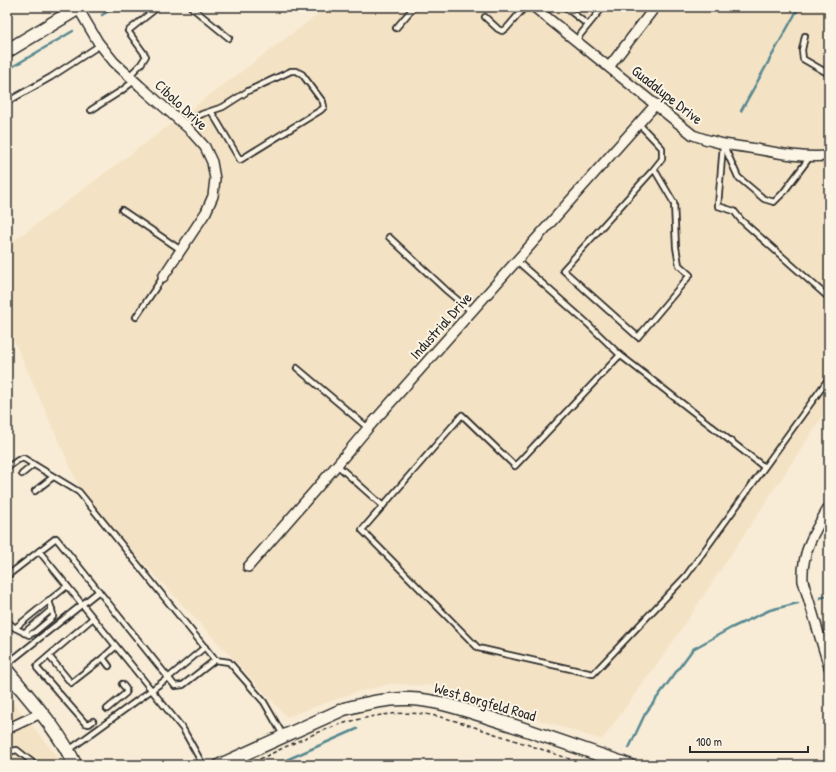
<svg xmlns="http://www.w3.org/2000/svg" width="836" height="772" font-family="'Patrick Hand',sans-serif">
	<rect width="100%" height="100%" fill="#f8ecd6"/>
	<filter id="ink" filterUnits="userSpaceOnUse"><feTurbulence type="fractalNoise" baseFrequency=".025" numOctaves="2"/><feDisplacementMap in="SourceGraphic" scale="8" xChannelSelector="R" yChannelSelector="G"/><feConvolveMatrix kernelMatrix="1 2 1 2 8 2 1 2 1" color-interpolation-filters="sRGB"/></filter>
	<g filter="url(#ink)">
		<!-- built -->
		<g fill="#f4e2c4">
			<polygon points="328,7 829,7 829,407 672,643 602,740 433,686 391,684 356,692 287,717 85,500 7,325 7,246"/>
			<polygon points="7,695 59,759 61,765 7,765"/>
		</g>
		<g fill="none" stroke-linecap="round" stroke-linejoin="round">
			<!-- stream -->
			<g stroke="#598991" stroke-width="2.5">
				<polyline points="102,15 115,7"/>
				<polyline points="7,70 73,31"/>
				<polyline points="741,111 799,7"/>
				<polyline points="820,598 829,595"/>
				<polyline points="629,748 645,714 693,649 731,628 770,610 798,603"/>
				<polyline points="275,765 357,729"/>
			</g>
			<defs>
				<g id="service">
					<polyline points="191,7 229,38"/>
					<polyline points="565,7 588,25"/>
					<polyline points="485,17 498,29 502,31 506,29 525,7"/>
					<polyline points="396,28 414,7"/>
					<polyline points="805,36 802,50 803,59 829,74"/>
					<polyline points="576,40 603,7"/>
					<polyline points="129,76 141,64 146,56 128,31 158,7"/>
					<polyline points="7,102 51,77 100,45"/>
					<polyline points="91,110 121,91 134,81"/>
					<polyline points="184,124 202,114 223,107 248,91 291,71 296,71 302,74 323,102 324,107 321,110 240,160 211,111"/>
					<polyline points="639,124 662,148 662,159 654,169 563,270 638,337 690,275 679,265 676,247 674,203 654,169"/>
					<polyline points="723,145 718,206 734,211 741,220 829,298"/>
					<polyline points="724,146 738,177 764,199 774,202 783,193 810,157"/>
					<polyline points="122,210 181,250"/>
					<polyline points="389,237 447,291 472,312"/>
					<polyline points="517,261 587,323 620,355 515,466 462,415 362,530 478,648 593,674 686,576 829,378"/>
					<polyline points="136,317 163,277"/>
					<polyline points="620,355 764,467"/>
					<polyline points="297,368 368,428"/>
					<polyline points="337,465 383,506"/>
					<polyline points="7,468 18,460 23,458 79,492 215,660 229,662 264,702 283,735"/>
					<polyline points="22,474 33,465"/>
					<polyline points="35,491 53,477"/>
					<polyline points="39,551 183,729 203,765"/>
					<polyline points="7,576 56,538 175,686 183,685 215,660"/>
					<polyline points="7,621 15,628 67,586"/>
					<polyline points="15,628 29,635 35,632 53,617 53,614 49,600"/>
					<polyline points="24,633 52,609"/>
					<polyline points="49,656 71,683 103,658"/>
					<polyline points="7,664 99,591"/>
					<polyline points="109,666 103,658 116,646"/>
					<polyline points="107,709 126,693 126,689 122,684"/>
					<polyline points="93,721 89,724 85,723 37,668 37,666 93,618"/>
					<polyline points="69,750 168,678 205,647"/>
					<polyline points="7,752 17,750 32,762"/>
				</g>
				<g id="minor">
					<path d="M534 7 693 135C714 143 728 145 750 148 778 153 799 158 829 156"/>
					<polyline points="78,8 98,42 114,62 140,86 188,128 205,147 212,162 215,179 213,196 206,212 163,277"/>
					<polyline points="609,67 655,7"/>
					<path d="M829 507C815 530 801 553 803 581L829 667"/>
					<polyline points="248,567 337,465 368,428 656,104"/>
					<polyline points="7,729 41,713"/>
				</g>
				<path id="tertiary" d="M220 765 344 709C365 703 388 698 410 699 436 700 462 709 487 717 535 732 582 749 629 765"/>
				<g id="secondary">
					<polyline points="7,51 80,7"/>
					<path d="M7 671C31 701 59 730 75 765"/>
				</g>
			</defs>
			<!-- service casing -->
			<use href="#service" stroke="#2b2b2b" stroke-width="8"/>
			<!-- minor casing -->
			<use href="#minor" stroke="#2b2b2b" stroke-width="12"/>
			<!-- tertiary casing -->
			<use href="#tertiary" stroke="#2b2b2b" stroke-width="15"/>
			<!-- secondary casing -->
			<use href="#secondary" stroke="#2b2b2b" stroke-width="16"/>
			<!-- path -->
			<path stroke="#2b2b2b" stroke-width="1.5" stroke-dasharray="4 3" stroke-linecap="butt" d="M247 765C282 749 319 729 356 720 380 714 407 711 431 715 452 719 472 726 492 733 524 743 555 754 587 765"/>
			<!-- service -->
			<use href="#service" stroke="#fcf5e5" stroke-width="4.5"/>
			<!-- minor -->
			<use href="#minor" stroke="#fcf5e5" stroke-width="9"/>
			<!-- tertiary -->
			<use href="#tertiary" stroke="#fcf5e5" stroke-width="12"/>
			<!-- secondary -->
			<use href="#secondary" stroke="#fcf5e5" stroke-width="13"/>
		</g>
	</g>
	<g text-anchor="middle" stroke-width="4" stroke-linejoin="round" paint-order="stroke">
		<!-- street labels -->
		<g font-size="15" fill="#2b2b2b" stroke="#fcf5e5">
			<text transform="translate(667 95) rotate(38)" y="5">Guadalupe Drive</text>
			<text transform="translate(181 105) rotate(43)" y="5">Cibolo Drive</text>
			<text transform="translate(441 326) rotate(-48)" y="5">Industrial Drive</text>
			<text transform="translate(485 702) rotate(16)" y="5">West Borgfeld Road</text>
		</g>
	</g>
	<!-- margin -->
	<rect width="836" height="772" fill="none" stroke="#fcf5e5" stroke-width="24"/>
	<rect x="12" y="12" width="812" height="748" fill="none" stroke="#2b2b2b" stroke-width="1.5" filter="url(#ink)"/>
	<!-- scale -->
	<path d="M690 746v6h118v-6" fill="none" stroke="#2b2b2b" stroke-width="2"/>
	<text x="696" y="746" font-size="12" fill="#2b2b2b" stroke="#fcf5e5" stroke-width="3" paint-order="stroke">100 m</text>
</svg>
